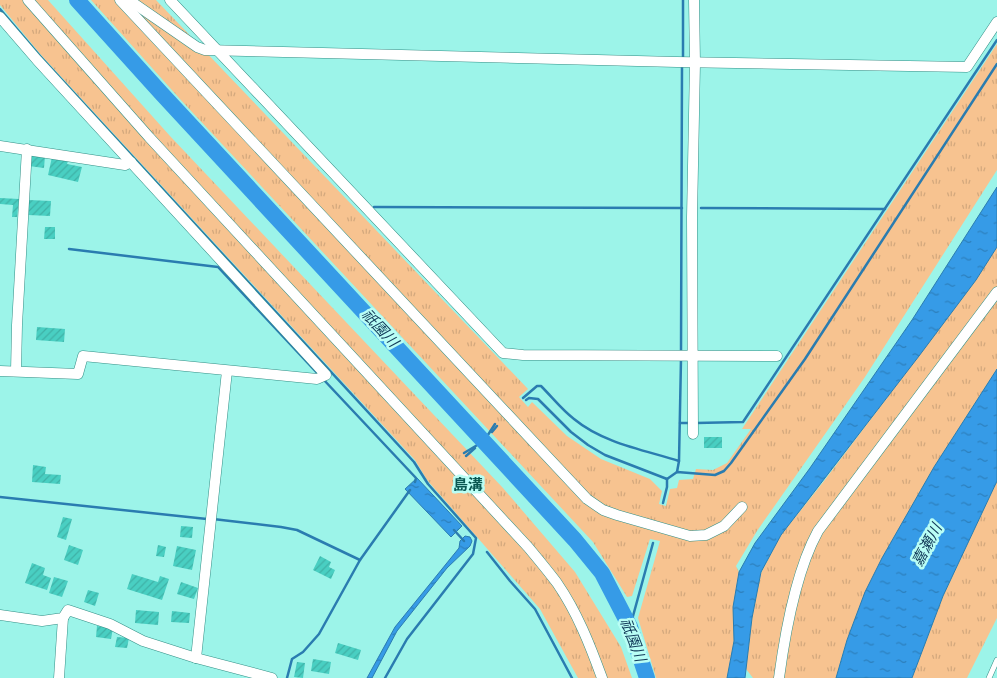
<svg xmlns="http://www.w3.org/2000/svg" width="997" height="678" font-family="Lato,'Noto Sans JP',sans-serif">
	<defs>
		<pattern id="grass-tufts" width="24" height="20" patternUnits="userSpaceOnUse" patternTransform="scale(1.25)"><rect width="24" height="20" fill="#f7c390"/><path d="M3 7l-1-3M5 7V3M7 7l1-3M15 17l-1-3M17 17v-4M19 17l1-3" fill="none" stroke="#d3a87d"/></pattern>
		<pattern id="water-ripples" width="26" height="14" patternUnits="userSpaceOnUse" patternTransform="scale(1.25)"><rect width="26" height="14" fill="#369be7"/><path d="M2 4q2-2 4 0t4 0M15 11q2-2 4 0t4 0" fill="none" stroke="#2c7fbc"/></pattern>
		<pattern id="building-hatch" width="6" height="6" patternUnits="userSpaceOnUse" patternTransform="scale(1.25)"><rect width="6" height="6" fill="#49cfc2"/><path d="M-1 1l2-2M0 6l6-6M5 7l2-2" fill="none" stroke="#3fb2a7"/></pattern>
	</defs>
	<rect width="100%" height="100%" fill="#9cf4e9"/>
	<!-- grass -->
	<g fill="url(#grass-tufts)">
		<polygon points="0,0 48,0 170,136 503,488 575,572 621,647 632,678 578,678 540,609 427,480 415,460 41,55 0,5"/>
		<polygon points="91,0 156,0 528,389 519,397 528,407 532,402 567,436 601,459 650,479 662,491 659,504 666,506 670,489 677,488 679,480 693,479 696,469 713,470 727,463 751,429 742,429 997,44 997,170 865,377 757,531 736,566 739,572 733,607 734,641 727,678 656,678 638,618 660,541 650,539 632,596 627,597 593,542 179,98"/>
		<polygon points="997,216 997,369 934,467 882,558 847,640 836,678 753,678 746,669 752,618 761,573 781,535 824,481 976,280 972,258"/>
		<polygon points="997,481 997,618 967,678 912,678 943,596"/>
	</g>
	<!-- water -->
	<g fill="url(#water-ripples)" stroke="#2a7cb0">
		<polygon points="997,187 997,247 976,280 919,356 781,535 761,572 752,618 745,678 727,678 734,641 733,607 739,572 755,543 810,468 912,320"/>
		<polygon points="997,369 997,481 943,596 912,678 836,678 847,640 865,592 882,558 934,467"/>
		<polygon points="417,478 462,526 451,537 405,489"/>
		<polygon points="465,536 470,537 472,541 470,546 447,568 397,631 372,678 367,678 395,627 459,548 460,541"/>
	</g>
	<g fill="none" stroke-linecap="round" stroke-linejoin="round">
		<!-- stream -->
		<g stroke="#2a7cb0" stroke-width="2.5">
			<polyline points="0,9 40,56 414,462 428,484 476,538 473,554 407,639 385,678"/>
			<polyline points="683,58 683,0"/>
			<polyline points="374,207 682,208"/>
			<polyline points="701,208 885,209"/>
			<polyline points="69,249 218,267 319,375"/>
			<polyline points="681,353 682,64"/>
			<polyline points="323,379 416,478 415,482"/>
			<path d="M523 398 537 386H541C552 397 562 410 574 419 603 443 644 450 679 461L681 359"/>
			<polyline points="526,400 529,398 538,399 571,432 588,445 605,455 667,479"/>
			<polyline points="680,423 691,423"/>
			<polyline points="696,423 743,422 997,40"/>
			<polyline points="492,432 497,426"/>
			<polyline points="464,453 484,441 495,424"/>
			<polyline points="466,456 475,448"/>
			<polyline points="677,472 679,461"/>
			<polyline points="667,479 677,472 715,475 724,471 731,463 805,359 997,64"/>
			<polyline points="0,497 207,519"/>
			<polyline points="663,503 667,487 667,479"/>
			<polyline points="213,519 281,527 297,530 360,560"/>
			<polyline points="454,530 464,541"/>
			<polyline points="487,552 510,581 535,609 572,678"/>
			<polyline points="630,627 653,543"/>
			<polyline points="287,678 292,659 303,652 319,634 360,560 410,490"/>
		</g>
		<!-- river -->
		<polyline stroke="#369be7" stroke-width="16" points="77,0 161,93 575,540 602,573 630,627 647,678"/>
	</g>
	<!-- building -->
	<g fill="url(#building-hatch)">
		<polygon points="30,155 45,156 44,168 29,166"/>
		<polygon points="52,157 68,161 67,164 82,167 78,182 48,175"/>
		<polygon points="0,198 19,199 17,217 12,217 13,205 0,204"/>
		<polygon points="29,200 51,201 50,216 28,215"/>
		<polygon points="45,227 55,227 55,239 44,239"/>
		<polygon points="37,327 65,329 64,342 36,340"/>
		<rect x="704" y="437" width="18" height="11"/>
		<polygon points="33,465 46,467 45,474 61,475 60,484 32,482"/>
		<polygon points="63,517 72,519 66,540 57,537"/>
		<polygon points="181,526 193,527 192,538 180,537"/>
		<polygon points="69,545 83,550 78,565 64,560"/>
		<polygon points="158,545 166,547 164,557 156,556"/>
		<polygon points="177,546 196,550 192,570 173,566"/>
		<polygon points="320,556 331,562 329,567 335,570 331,579 313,570"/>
		<polygon points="32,563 45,568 43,575 51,578 47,590 25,583"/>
		<polygon points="132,574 158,582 160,576 169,579 162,600 127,589"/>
		<polygon points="54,577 68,581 62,597 49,593"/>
		<polygon points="181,582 198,588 194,599 177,594"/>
		<polygon points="88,590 99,593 95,606 84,602"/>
		<polygon points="136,610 159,612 158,625 135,623"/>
		<polygon points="172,611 190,613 189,623 171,622"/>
		<polygon points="97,626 113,628 111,639 96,637"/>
		<polygon points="117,637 129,638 127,648 115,647"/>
		<polygon points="338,643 361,650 358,660 335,653"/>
		<polygon points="313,659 331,662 329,674 311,671"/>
		<polygon points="297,662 305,663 303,678 294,677"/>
	</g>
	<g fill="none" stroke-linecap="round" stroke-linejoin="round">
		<defs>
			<polyline id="lane" points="989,678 997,660"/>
			<g id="street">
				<path d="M28 0 149 137 528 547C538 559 548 571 557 583 577 612 590 645 602 678"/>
				<polyline points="120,0 587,499 603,510 617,515 690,536 706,535 724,526 742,507"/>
				<polyline points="129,0 197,47 205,50 677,62 967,67 997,22"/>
				<polyline points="170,0 503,353 523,355 777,356"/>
				<polyline points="0,17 37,60 326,375 317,379 83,356 78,374 0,371"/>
				<polyline points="0,146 125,165 131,162"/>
				<polyline points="16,371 17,325 27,149"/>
				<polyline points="693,434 692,217 695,63 694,0"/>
				<polyline points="0,615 42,621 63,618 68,610 110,624 143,641 196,658 272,678"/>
				<polyline points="196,658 227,371"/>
				<polyline points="59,678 63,618"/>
				<path d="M779 678C785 633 796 571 818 531L997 292"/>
			</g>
		</defs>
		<!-- lane casing -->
		<use href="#lane" stroke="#338f86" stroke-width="6"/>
		<!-- street casing -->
		<use href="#street" stroke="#338f86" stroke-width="11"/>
		<!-- lane -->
		<use href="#lane" stroke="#fff" stroke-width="5"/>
		<!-- street -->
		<use href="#street" stroke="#fff" stroke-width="10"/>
	</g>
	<g text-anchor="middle" stroke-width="5" stroke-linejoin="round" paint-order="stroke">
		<!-- water labels -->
		<g font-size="15" font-style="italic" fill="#113958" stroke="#b9fef5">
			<text transform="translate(380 328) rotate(47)" y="5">祇園川</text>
			<text transform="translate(927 545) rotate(-62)" y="5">嘉瀬川</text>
			<text transform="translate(633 640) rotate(69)" y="5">祇園川</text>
		</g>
		<!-- neighbourhood labels -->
		<g font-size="15" font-weight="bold" fill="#095751" stroke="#b9fef5">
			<text x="468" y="490">島溝</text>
		</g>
	</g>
</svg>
